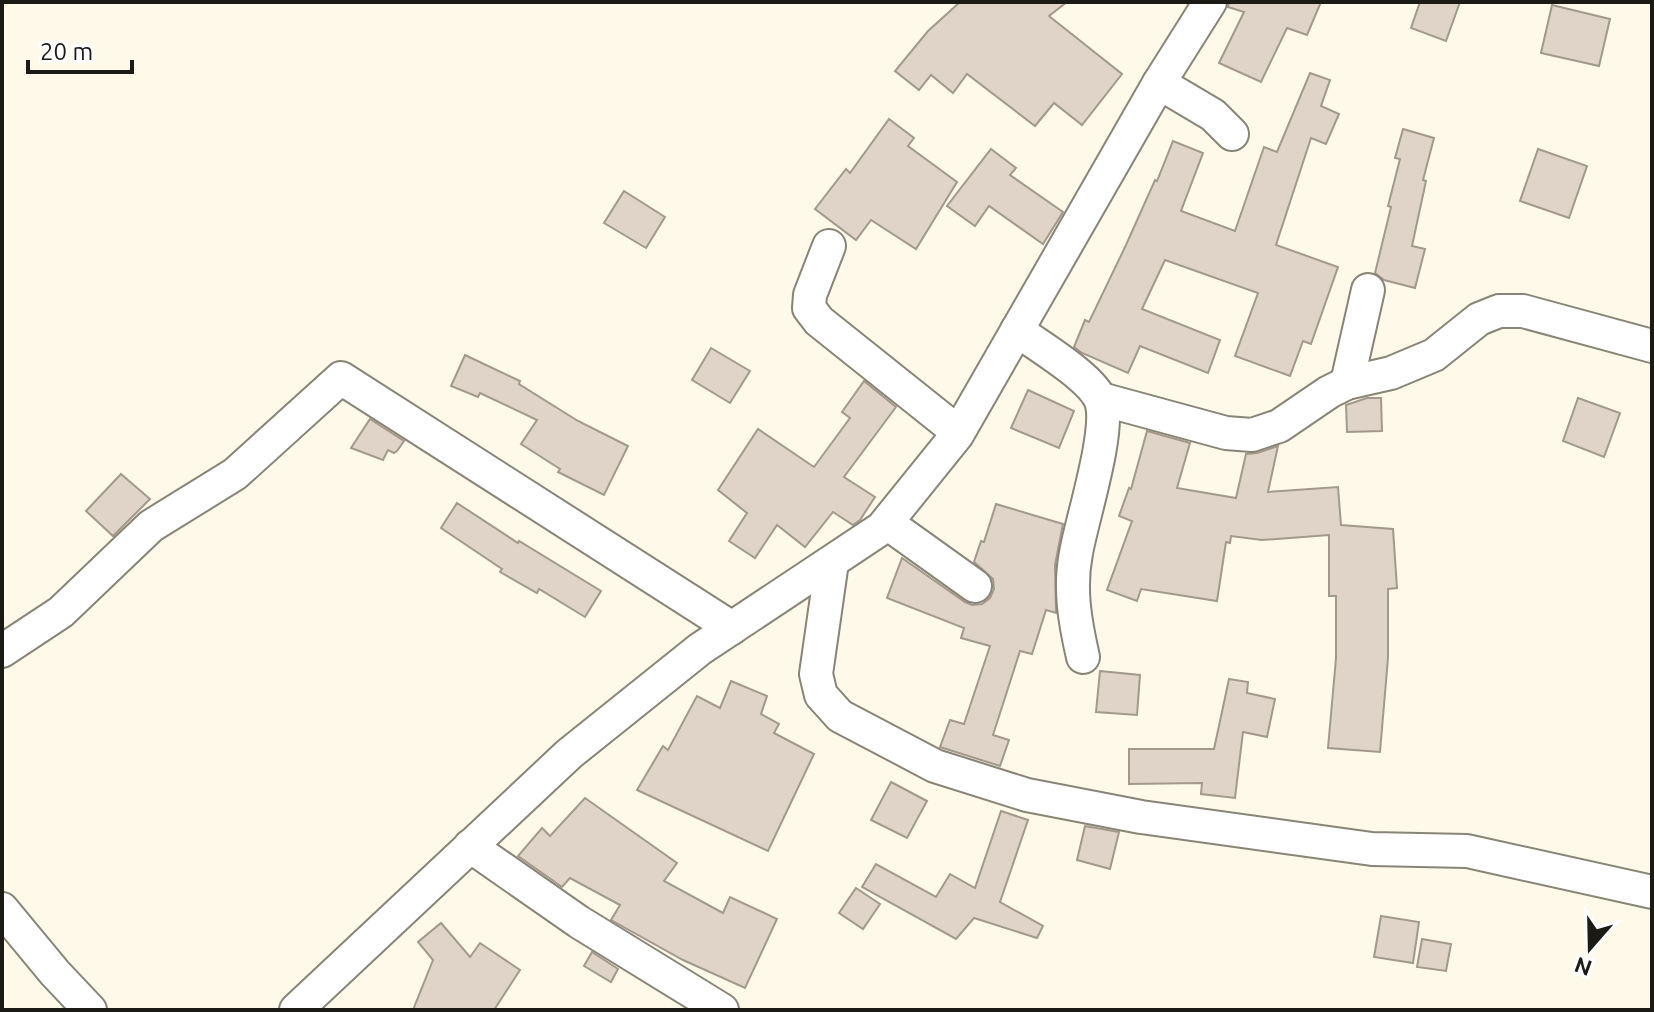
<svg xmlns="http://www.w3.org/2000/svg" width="1654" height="1012" font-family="Ubuntu,sans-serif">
	<rect width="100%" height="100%" fill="#fff9ea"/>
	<!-- building -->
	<g fill="#dfd4c7" stroke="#a3988c" stroke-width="2">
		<polygon points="960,2 1067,2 1049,16 1122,74 1082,125 1054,103 1035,126 967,74 953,93 931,75 919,90 895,71 928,31"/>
		<polygon points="1229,2 1321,2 1307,35 1287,28 1261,82 1219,63 1244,12 1228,7"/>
		<polygon points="1420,2 1460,2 1446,41 1411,28"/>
		<polygon points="1552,5 1610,19 1599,66 1541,53"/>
		<polygon points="1310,73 1330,80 1321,106 1339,114 1326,144 1311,138 1276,245 1338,267 1311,344 1303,341 1290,376 1235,356 1258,293 1165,260 1142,309 1220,340 1208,373 1140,346 1128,373 1082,353 1074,347 1085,320 1089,322 1126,245 1155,180 1157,181 1173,141 1203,153 1181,211 1235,231 1264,147 1277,152"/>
		<polygon points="889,119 914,138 908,146 957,182 916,249 871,220 856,240 815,209 846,169 850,173"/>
		<polygon points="1403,129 1434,138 1423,180 1426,181 1412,246 1425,249 1415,288 1384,280 1375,273 1391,207 1388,206 1400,159 1395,158"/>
		<polygon points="991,149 1016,168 1010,175 1063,212 1043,244 989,206 975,226 947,206"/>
		<polygon points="1538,149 1587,166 1569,218 1520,201"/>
		<polygon points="624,191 665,217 646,248 604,223"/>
		<polygon points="711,348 750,371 730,403 692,380"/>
		<polygon points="465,355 520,381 519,384 578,421 628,446 604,495 558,472 560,469 521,444 537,420 480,393 478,397 451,386"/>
		<polygon points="864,381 896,407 844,477 875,497 860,520 853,525 833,512 805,547 777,525 755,558 729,541 747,513 718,490 758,429 814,467 850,418 842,412"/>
		<polygon points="1028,390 1074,411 1059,448 1011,428"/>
		<polygon points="1367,398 1381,398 1382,431 1347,432 1346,405"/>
		<polygon points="1578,398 1620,413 1604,457 1563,441"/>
		<polygon points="370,419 404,441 397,451 394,453 388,450 383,460 351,448"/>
		<polygon points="1147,431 1190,443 1177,488 1236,498 1246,454 1257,453 1278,446 1268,492 1338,487 1341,525 1393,529 1397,588 1388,589 1388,658 1380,752 1328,748 1336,658 1336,596 1329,596 1329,535 1262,540 1231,536 1230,543 1226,542 1217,601 1141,589 1137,601 1107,590 1132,521 1119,516 1129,488 1131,489"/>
		<polygon points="121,474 150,499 113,536 86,511"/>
		<polygon points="457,503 518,543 519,541 601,591 585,617 539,589 537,593 500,572 502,569 441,528"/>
		<polygon points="996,504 1063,524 1055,565 1056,613 1046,610 1032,654 1020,651 993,735 1009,740 1000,766 940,747 950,720 964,724 990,646 961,638 964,628 887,598 902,558 965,602 972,605 982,604 990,598 994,589 993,579 974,562 981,541 984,542"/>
		<polygon points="1100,671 1140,675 1137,715 1096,712"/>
		<polygon points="1229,679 1248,682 1247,693 1275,699 1267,737 1243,732 1235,798 1201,794 1202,783 1129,784 1129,749 1214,749"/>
		<polygon points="731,681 767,696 761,714 779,724 774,733 814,754 768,851 637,790 663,746 668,750 697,696 720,708"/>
		<polygon points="891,782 927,801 907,838 871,820"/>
		<polygon points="585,798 677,863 664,881 723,913 730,897 777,919 745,988 683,960 611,920 620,905 570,878 562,887 518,856 542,828 550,836"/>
		<polygon points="1001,811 1028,820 1000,902 1043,926 1037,938 974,918 956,939 862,887 876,864 936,897 950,874 975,888"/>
		<polygon points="1085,826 1119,832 1110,869 1077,860"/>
		<polygon points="856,888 880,904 863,929 839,913"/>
		<polygon points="1381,916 1419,922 1413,963 1374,957"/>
		<polygon points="441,923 470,957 480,943 520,970 494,1010 413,1010 433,960 418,942"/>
		<polygon points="1422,939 1451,944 1446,971 1417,967"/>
		<polygon points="592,952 618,969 611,982 584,966"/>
	</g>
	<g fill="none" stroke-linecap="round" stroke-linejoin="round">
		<defs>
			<g id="minor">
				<polyline points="1159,83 1213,115 1232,134"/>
				<polyline points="829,246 810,295 809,308 819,321 958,432"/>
				<path d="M1017 330C1038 346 1092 377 1101 401 1111 430 1082 519 1076 553 1069 589 1075 622 1083 657"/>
				<polyline points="1347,383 1368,290"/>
				<polyline points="1101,399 1226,433 1252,435 1279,426 1329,392 1347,383 1391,373 1434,355 1479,319 1499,311 1523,311 1652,346"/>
				<polyline points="887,523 975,586"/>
				<polyline points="832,562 816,674 821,695 840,716 935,766 1027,795 1141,817 1372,849 1467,851 1652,892"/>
				<polyline points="2,651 61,612 151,526 235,474 341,378 732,628"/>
				<polyline points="470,846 579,922 722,1010"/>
				<polyline points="2,909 55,973 90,1010"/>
				<polyline points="296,1010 569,754 700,649 882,528 957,435 1159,83 1210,2"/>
			</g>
		</defs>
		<!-- minor casing -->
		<use href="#minor" stroke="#888476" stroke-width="36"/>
		<!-- minor -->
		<use href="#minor" stroke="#fff" stroke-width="32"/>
	</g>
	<!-- border -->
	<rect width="1654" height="1012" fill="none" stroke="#1c1a15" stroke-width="8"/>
	<!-- north arrow -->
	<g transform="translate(1590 948) rotate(200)" stroke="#ffffff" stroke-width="6" paint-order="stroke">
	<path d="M0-6L14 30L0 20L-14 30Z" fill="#1c1a15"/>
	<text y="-12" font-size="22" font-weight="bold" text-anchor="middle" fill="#1c1a15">N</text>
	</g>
	<!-- scale -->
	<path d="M28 60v12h104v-12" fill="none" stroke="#1c1a15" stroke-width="4"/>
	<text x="40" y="60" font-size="24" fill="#1c1a15" stroke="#ffffff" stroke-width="6" paint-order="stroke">20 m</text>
</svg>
